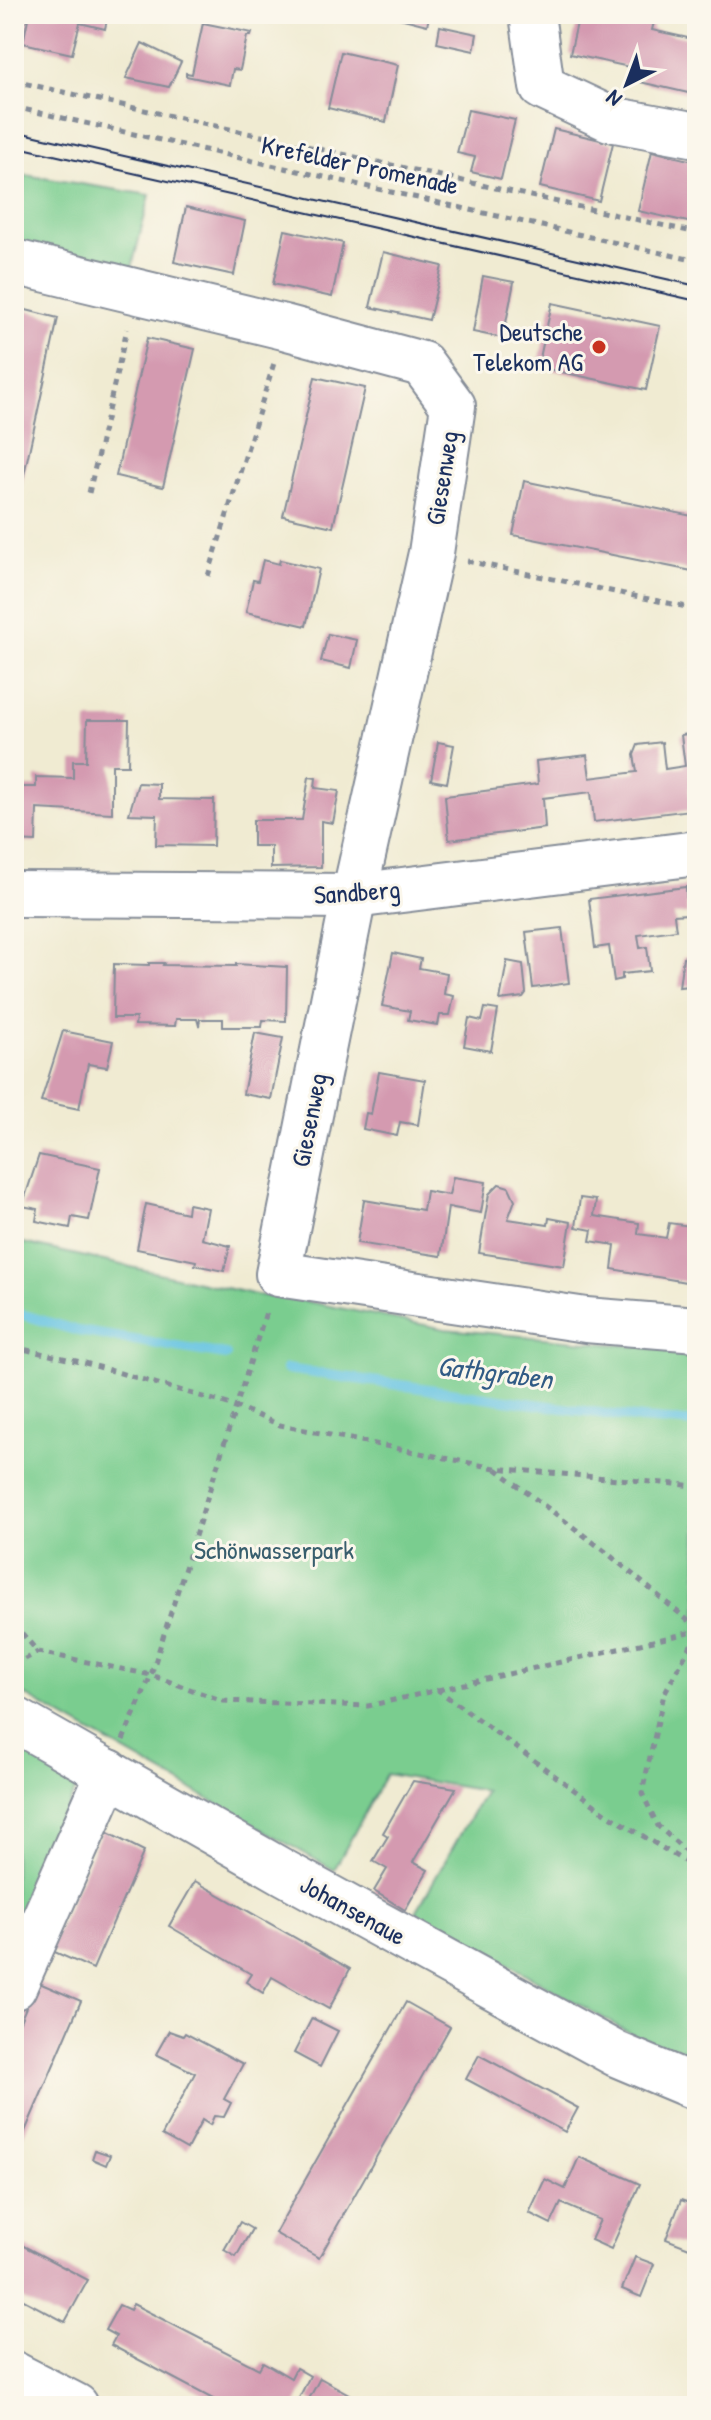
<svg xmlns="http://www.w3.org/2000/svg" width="711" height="2420" font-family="'Patrick Hand',sans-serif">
	<rect width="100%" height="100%" fill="#fbf7ec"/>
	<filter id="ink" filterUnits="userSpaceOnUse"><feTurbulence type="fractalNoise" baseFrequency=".0125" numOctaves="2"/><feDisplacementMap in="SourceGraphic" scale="16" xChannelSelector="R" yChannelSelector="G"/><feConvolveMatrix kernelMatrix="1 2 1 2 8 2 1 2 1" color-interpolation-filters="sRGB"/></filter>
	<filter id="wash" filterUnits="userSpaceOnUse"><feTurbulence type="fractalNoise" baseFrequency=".006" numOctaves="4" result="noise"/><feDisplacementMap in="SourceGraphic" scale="32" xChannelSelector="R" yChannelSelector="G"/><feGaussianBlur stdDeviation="1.8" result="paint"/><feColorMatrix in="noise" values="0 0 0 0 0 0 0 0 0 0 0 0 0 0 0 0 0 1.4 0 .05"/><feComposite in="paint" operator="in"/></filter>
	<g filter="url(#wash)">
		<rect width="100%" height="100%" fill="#f0ebd2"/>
		<!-- green -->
		<g fill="#7acd8f" stroke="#4a7e76" stroke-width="2">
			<polygon points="25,175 150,195 128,283 14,255"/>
			<polygon points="14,1241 257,1295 300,1300 445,1329 697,1352 697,2063 635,2036 416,1912 485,1791 386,1774 334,1870 14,1689"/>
			<polygon points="14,1741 80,1780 14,1927"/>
		</g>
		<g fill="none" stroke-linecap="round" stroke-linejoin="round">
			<!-- stream -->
			<g stroke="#63c3e1" stroke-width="10">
				<polyline points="14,1312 78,1331 226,1355"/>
				<polyline points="286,1369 641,1419 697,1423"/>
			</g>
		</g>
		<g id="blocks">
			<!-- building -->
			<g fill="#d49ab0">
				<polygon points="29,14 108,14 105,29 80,23 72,54 23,43"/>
				<polygon points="236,14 274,14 272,23"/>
				<polygon points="384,14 430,14 427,25"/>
				<polygon points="579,14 637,14 655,18 652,30 697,40 697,95 640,82 643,70 570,54"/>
				<polygon points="203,23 252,33 251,36 247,36 240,70 233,69 230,85 186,76 186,73 192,74"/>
				<polygon points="440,26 477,34 474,51 437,43"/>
				<polygon points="142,43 181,62 169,87 126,78"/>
				<polygon points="341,52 398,65 386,122 328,108"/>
				<polygon points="468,110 515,120 501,179 471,172 475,157 457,153"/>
				<polygon points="554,129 613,143 599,201 540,187"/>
				<polygon points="652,151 697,162 697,224 638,211"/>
				<polygon points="186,207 245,221 234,275 174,262"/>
				<polygon points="285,230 343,243 332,297 273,284"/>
				<polygon points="383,252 442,266 429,320 370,307"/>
				<polygon points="483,276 514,282 503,338 473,332"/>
				<polygon points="552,303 660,326 646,390 538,367"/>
				<polygon points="14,307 58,318 20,493 14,492"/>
				<polygon points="147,338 195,349 163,487 116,476"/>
				<polygon points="315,377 365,388 333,527 283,516"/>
				<polygon points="524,481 697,517 697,572 513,535"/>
				<polygon points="263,560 279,564 280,560 319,569 306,626 246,612 253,580 258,581"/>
				<polygon points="328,634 357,640 351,668 321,661"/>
				<polygon points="87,720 129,720 128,765 112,765 112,813 37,809 36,842 14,841 14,787 36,787 36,777 73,778 73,761 86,761"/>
				<polygon points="697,733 697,784 689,788 691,810 594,822 591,792 543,798 545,828 449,840 445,796 538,784 536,761 587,755 590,778 637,772 634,755 638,745 662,742 665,769 685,766 681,735"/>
				<polygon points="438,742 454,745 447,783 431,780"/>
				<polygon points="309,777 316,778 315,788 339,791 333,823 321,821 321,867 271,868 271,846 253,846 253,820 302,820"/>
				<polygon points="138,783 159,784 159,799 214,800 213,846 156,845 157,815 129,814"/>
				<polygon points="686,887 687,914 674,915 676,930 638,935 640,948 647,947 650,971 622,974 622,979 614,981 609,946 595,948 589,899"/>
				<polygon points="562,928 569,983 533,988 526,932"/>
				<polygon points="393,953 421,959 419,968 447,973 444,994 454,996 450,1015 440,1015 438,1025 408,1020 410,1011 382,1006"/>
				<polygon points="697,955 697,985 679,987 683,957"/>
				<polygon points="507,961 523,964 526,993 523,997 500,1000"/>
				<polygon points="149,963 164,963 163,965 236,966 236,964 287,967 286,1021 263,1020 262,1027 223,1027 223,1019 200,1019 199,1026 197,1019 176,1019 175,1026 135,1025 136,1018 113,1018 114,964 149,965"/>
				<polygon points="485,1008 498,1010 491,1051 464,1046 469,1018 482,1021"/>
				<polygon points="63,1031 113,1041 107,1067 88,1064 79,1109 41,1101"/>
				<polygon points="255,1033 283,1038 271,1099 243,1094"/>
				<polygon points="379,1072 425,1080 418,1125 400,1122 397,1136 363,1129 366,1113 371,1114"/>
				<polygon points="39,1155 100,1168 89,1220 72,1217 70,1228 36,1221 38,1209 22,1206"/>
				<polygon points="453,1177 486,1182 481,1213 448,1207 441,1256 357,1243 364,1200 423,1210 426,1191 449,1195"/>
				<polygon points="499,1184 509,1187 515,1200 508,1219 548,1225 549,1218 571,1222 564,1266 479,1253 489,1194"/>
				<polygon points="580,1198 596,1200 594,1216 639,1223 638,1234 666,1238 669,1223 691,1226 690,1233 697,1234 697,1284 612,1269 615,1245 590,1241 592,1230 576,1227"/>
				<polygon points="146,1204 187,1213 188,1204 208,1208 202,1239 230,1246 224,1271 195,1265 196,1261 137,1249"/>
				<polygon points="413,1781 456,1788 413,1862 428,1870 405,1910 374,1891 387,1869 373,1861 388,1836 383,1833"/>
				<polygon points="102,1830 144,1851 93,1969 50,1950"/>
				<polygon points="195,1881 350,1969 329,2009 272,1977 263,1993 246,1982 251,1974 169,1926"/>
				<polygon points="37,1982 81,2001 14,2157 14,2035"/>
				<polygon points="406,2002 450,2027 319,2258 275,2233"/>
				<polygon points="312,2018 338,2031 320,2067 294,2053"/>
				<polygon points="169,2031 183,2036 185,2033 243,2064 224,2099 231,2103 224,2117 214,2116 210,2125 202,2120 187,2149 162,2135 195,2073 156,2054"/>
				<polygon points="479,2055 578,2108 565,2132 466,2079"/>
				<polygon points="95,2150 110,2155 106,2165 92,2159"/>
				<polygon points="579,2157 640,2184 611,2249 591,2240 600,2220 561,2203 551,2224 529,2213 545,2179 565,2189"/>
				<polygon points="681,2200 697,2206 697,2251 666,2239"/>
				<polygon points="240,2222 252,2229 236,2257 224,2250"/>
				<polygon points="14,2241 88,2280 65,2322 14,2295"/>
				<polygon points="635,2257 654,2264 641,2297 622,2289"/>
				<polygon points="133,2304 259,2369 263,2362 291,2378 296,2368 310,2376 295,2406 226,2406 111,2345 116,2336 105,2330 119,2305 130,2310"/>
				<polygon points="320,2378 354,2397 349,2406 319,2406 309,2399"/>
			</g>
		</g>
	</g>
	<g filter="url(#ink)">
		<use href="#blocks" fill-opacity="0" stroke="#868d98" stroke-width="2"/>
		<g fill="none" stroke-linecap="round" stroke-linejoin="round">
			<defs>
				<g id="minor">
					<polyline points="532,14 542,87 610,119 697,135"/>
					<polyline points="14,262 284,327 422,364 453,406 431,553 354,896 278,1274 586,1320 697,1329"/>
					<polyline points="14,894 354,896 697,853"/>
					<polyline points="14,1719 285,1873 616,2054 697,2088"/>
					<polyline points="14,1987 109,1772"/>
					<polyline points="14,2374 76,2406"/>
				</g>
			</defs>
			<!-- minor casing -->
			<use href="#minor" stroke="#868d98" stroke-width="48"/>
			<!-- path -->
			<g stroke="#868d98" stroke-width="5" stroke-dasharray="6 6" stroke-linecap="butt">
				<polyline points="14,81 697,233"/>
				<polyline points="14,107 697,261"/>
				<polyline points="89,493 127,329"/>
				<polyline points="467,561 687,607"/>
				<polyline points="208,576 274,363"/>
				<polyline points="14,1347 85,1363 235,1406 280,1425 495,1468 697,1486"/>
				<polyline points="496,1469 606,1552 697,1628"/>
				<polyline points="14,1624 38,1652 151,1675 223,1701 368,1706 438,1690 607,1814 697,1869"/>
				<polyline points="697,1634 664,1694 642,1793 658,1826 697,1861"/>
				<polyline points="14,1665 38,1652"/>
				<polyline points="438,1690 697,1631"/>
				<polyline points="123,1740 151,1675 267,1309"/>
			</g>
			<!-- minor -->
			<use href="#minor" stroke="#fff" stroke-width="44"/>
			<!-- tram -->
			<g stroke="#1b2f5e" stroke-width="2">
				<polyline points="14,131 697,286"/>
				<polyline points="14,146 697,301"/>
			</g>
		</g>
	</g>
	<!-- markers -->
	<circle fill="#c8321e" stroke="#fbf7ec" stroke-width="3" cx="599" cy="347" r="8"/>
	<g text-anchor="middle" stroke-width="6" stroke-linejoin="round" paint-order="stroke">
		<!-- street labels -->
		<g font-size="26" fill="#1b2f5e" stroke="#fbf7ec">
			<text transform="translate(360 165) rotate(12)" y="9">Krefelder Promenade</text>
			<text transform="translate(442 478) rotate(-81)" y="9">Giesenweg</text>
			<text transform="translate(357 892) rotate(-4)" y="9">Sandberg</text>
			<text transform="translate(309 1120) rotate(-79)" y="9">Giesenweg</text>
			<text transform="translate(353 1910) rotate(29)" y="9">Johansenaue</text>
		</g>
		<!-- poi labels -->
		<g font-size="26" fill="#1b2f5e" stroke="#fbf7ec" text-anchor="end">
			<text x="583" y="341">Deutsche<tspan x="583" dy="30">Telekom AG</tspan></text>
		</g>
		<!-- park labels -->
		<g font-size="26" fill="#385e6d" stroke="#fbf7ec">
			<text x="274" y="1559">Schönwasserpark</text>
		</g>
		<!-- water labels -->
		<g font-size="28" font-style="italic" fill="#315b85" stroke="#fbf7ec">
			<text transform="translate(495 1372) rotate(7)" y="10">Gathgraben</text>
		</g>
	</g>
	<!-- margin -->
	<rect width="711" height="2420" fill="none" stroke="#fbf7ec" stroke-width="48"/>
	<!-- north arrow -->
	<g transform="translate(627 84) rotate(222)" stroke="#fbf7ec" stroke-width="6" paint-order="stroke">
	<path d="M0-6L14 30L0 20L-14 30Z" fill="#1b2f5e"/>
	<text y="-12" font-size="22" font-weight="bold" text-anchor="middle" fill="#1b2f5e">N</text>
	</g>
</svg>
